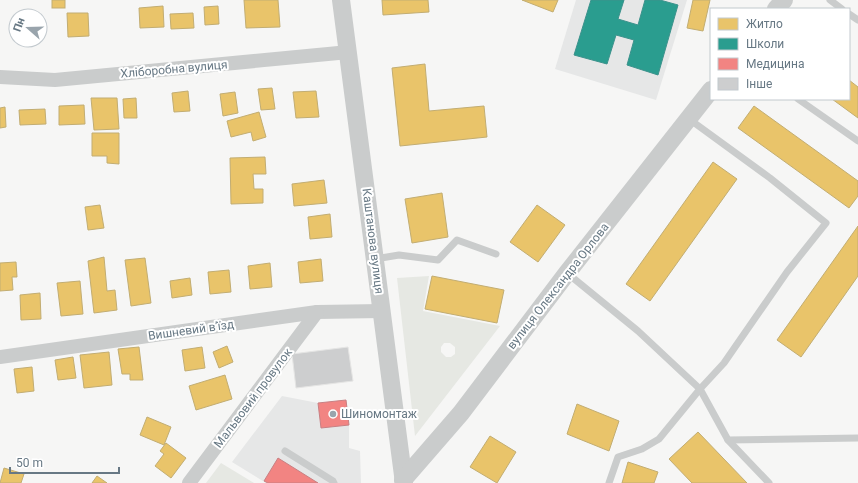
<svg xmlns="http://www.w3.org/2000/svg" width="858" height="483" font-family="Roboto,sans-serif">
	<rect width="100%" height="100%" fill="#f6f6f5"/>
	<!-- built -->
	<g fill="#e6e7e7">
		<polygon points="576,0 687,0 656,100 555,69"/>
		<polygon points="282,396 318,403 321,428 349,425 349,448 360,451 361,483 266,483 232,462"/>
	</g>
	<!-- green -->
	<g fill="#e6e8e3" fill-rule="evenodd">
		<path d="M429 276 423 311 500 326 415 436 397 278ZM444 343H450L455 347V354L451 357H446L441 352V347Z"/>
		<polygon points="221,463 254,483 206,483"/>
	</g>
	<!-- homes -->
	<g fill="#e9c46a" stroke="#c2ad72">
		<rect x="52" y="0" width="13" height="8"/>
		<polygon points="244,0 278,0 280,27 246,28"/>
		<polygon points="382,0 428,0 429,12 383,15"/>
		<polygon points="522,0 558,0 553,12"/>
		<polygon points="693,0 710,0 703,31 687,28"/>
		<polygon points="163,6 164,27 140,28 139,8"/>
		<polygon points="218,6 219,24 205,25 204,7"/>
		<polygon points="67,13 88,13 89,36 68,37"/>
		<polygon points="193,13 194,28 171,29 170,14"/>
		<polygon points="425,64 429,111 484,106 487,137 400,146 392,68"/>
		<polygon points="849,80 858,87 858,118 832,99 849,99"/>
		<polygon points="272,88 275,109 261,110 258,89"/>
		<polygon points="188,91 190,111 174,112 172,93"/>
		<polygon points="316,91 319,117 296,118 293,92"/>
		<polygon points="235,92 238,113 223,116 220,94"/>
		<polygon points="91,98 117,98 119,129 94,130"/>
		<polygon points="136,98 137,118 124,118 123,99"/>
		<polygon points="84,105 85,124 59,125 59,106"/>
		<polygon points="754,106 858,181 858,196 849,208 738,128"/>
		<polygon points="5,107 6,127 0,128 0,108"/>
		<polygon points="45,109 46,124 20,125 19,110"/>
		<polygon points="259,112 266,137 253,141 251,132 231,137 227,121"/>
		<polygon points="92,133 119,133 119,164 107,163 107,156 92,156"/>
		<polygon points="265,157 266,174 253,174 254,189 263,189 263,203 231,204 230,158"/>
		<polygon points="713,162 737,179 650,301 626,284"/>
		<polygon points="324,180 327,203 294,206 292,184"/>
		<polygon points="442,193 448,237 412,243 405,199"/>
		<polygon points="100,205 104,228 88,230 85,207"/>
		<polygon points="537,205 565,225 538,262 510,242"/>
		<polygon points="330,214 332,237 310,239 308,217"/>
		<polygon points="858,226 858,276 801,357 777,340"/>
		<polygon points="104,257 107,291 115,290 117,310 94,313 88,261"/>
		<polygon points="145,258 151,303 131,306 125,260"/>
		<polygon points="321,259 323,281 300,283 298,262"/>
		<polygon points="16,262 17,277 12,277 13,290 0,291 0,263"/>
		<polygon points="270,263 272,287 250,289 248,266"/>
		<polygon points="229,270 231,292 210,294 208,272"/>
		<polygon points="432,276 504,290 497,323 425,309"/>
		<polygon points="190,278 192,295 172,298 170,281"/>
		<polygon points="80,281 83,314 61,316 57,283"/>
		<polygon points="40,293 41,319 21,320 20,295"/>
		<polygon points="227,346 233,362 219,368 213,352"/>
		<polygon points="139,347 143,380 130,380 130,374 122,374 118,349"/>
		<polygon points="202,347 205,368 185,371 182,350"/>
		<polygon points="109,352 112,385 84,388 80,355"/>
		<polygon points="73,357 76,378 58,380 55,360"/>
		<polygon points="32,367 34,391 17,393 14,369"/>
		<polygon points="225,375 232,399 196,410 189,386"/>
		<polygon points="577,404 619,421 609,451 567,434"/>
		<polygon points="147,417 171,427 164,445 140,435"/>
		<polygon points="698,432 747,483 692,483 669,459"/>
		<polygon points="490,436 516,452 497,483 470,467"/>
		<polygon points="166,443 186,458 171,478 155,466 164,454 160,451"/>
		<polygon points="628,462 658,472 654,483 622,483"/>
		<polygon points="4,468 24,474 21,483 0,483"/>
		<polygon points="97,476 107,483 92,483"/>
	</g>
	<!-- schools -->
	<polygon fill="#2a9d8f" stroke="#3c928c" points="591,0 624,0 618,19 638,25 645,0 660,0 678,5 658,75 627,65 634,40 616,35 607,64 574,55"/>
	<!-- health -->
	<g fill="#f28482" stroke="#c88083">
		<polygon points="346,400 349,425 321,428 318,403"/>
		<polygon points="278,458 318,483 268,483 264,481"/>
	</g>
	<!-- building -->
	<polygon fill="#cdcecf" stroke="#e5e5e4" points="348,347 353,381 296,388 292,354"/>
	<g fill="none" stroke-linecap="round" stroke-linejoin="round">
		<!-- service -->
		<g stroke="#cacccc" stroke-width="7">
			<polyline points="830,0 842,9"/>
			<polyline points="849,14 858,20"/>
			<polyline points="798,99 858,141"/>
			<polyline points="375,259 399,255 438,260 457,240 496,254"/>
			<polyline points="567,273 638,331 700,389 728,440 858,438"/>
			<polyline points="728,440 769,483"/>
			<polyline points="285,451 333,481 334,483"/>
			<polyline points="609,483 618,457 642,449 659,439 700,389 724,363 787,272 826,223 770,178 689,119"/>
		</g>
		<!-- minor -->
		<g stroke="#cacccc" stroke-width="14">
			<polyline points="0,77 55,80 349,52"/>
			<polyline points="0,357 317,312 382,311"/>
			<polyline points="189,483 317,312"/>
		</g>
		<!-- tertiary -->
		<g stroke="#cacccc" stroke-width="18">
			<polyline points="341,0 404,483"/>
			<polyline points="776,9 784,0"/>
			<polyline points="403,480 461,413 567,273 711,90"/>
		</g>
	</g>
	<!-- markers -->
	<circle fill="#99a4ac" stroke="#fff" stroke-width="1.5" cx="333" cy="414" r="4"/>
	<g text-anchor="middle" stroke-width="4" stroke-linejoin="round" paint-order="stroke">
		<!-- street labels -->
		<g font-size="12" fill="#677884" stroke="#fff">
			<text transform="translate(174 69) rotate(-5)" y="4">Хліборобна вулиця</text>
			<text transform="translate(373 241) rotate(83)" y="4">Каштанова вулиця</text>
			<text transform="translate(558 286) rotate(-52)" y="4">вулиця Олександра Орлова</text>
			<text transform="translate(191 330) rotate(-8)" y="4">Вишневий в’їзд</text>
			<text transform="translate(253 398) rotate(-53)" y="4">Мальвовий провулок</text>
		</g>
		<!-- poi labels -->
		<g font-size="12" fill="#677884" stroke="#fff" text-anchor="start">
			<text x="341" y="418">Шиномонтаж</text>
		</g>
	</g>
	<!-- legend -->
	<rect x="710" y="8" width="140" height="92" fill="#ffffff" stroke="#c2c9ce"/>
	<rect x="718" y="18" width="20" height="12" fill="#e9c46a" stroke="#c2c9ce"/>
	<text x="746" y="28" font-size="12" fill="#677884">Житло</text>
	<rect x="718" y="38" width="20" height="12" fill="#2a9d8f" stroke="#c2c9ce"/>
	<text x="746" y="48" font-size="12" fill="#677884">Школи</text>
	<rect x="718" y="58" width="20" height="12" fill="#f28482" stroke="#c2c9ce"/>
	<text x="746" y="68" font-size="12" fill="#677884">Медицина</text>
	<rect x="718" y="78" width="20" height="12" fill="#cdcecf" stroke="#c2c9ce"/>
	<text x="746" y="88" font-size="12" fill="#677884">Інше</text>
	<!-- north arrow -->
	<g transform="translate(28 28) rotate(290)"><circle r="19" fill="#ffffff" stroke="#c2c9ce"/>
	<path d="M0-3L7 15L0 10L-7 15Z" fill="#99a4ac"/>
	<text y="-6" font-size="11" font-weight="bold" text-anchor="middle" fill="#677884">Пн</text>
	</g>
	<!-- scale -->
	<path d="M10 467v6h109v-6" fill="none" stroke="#677884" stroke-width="2"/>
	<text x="16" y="467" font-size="12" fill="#677884" stroke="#ffffff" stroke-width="3" paint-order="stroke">50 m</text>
</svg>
